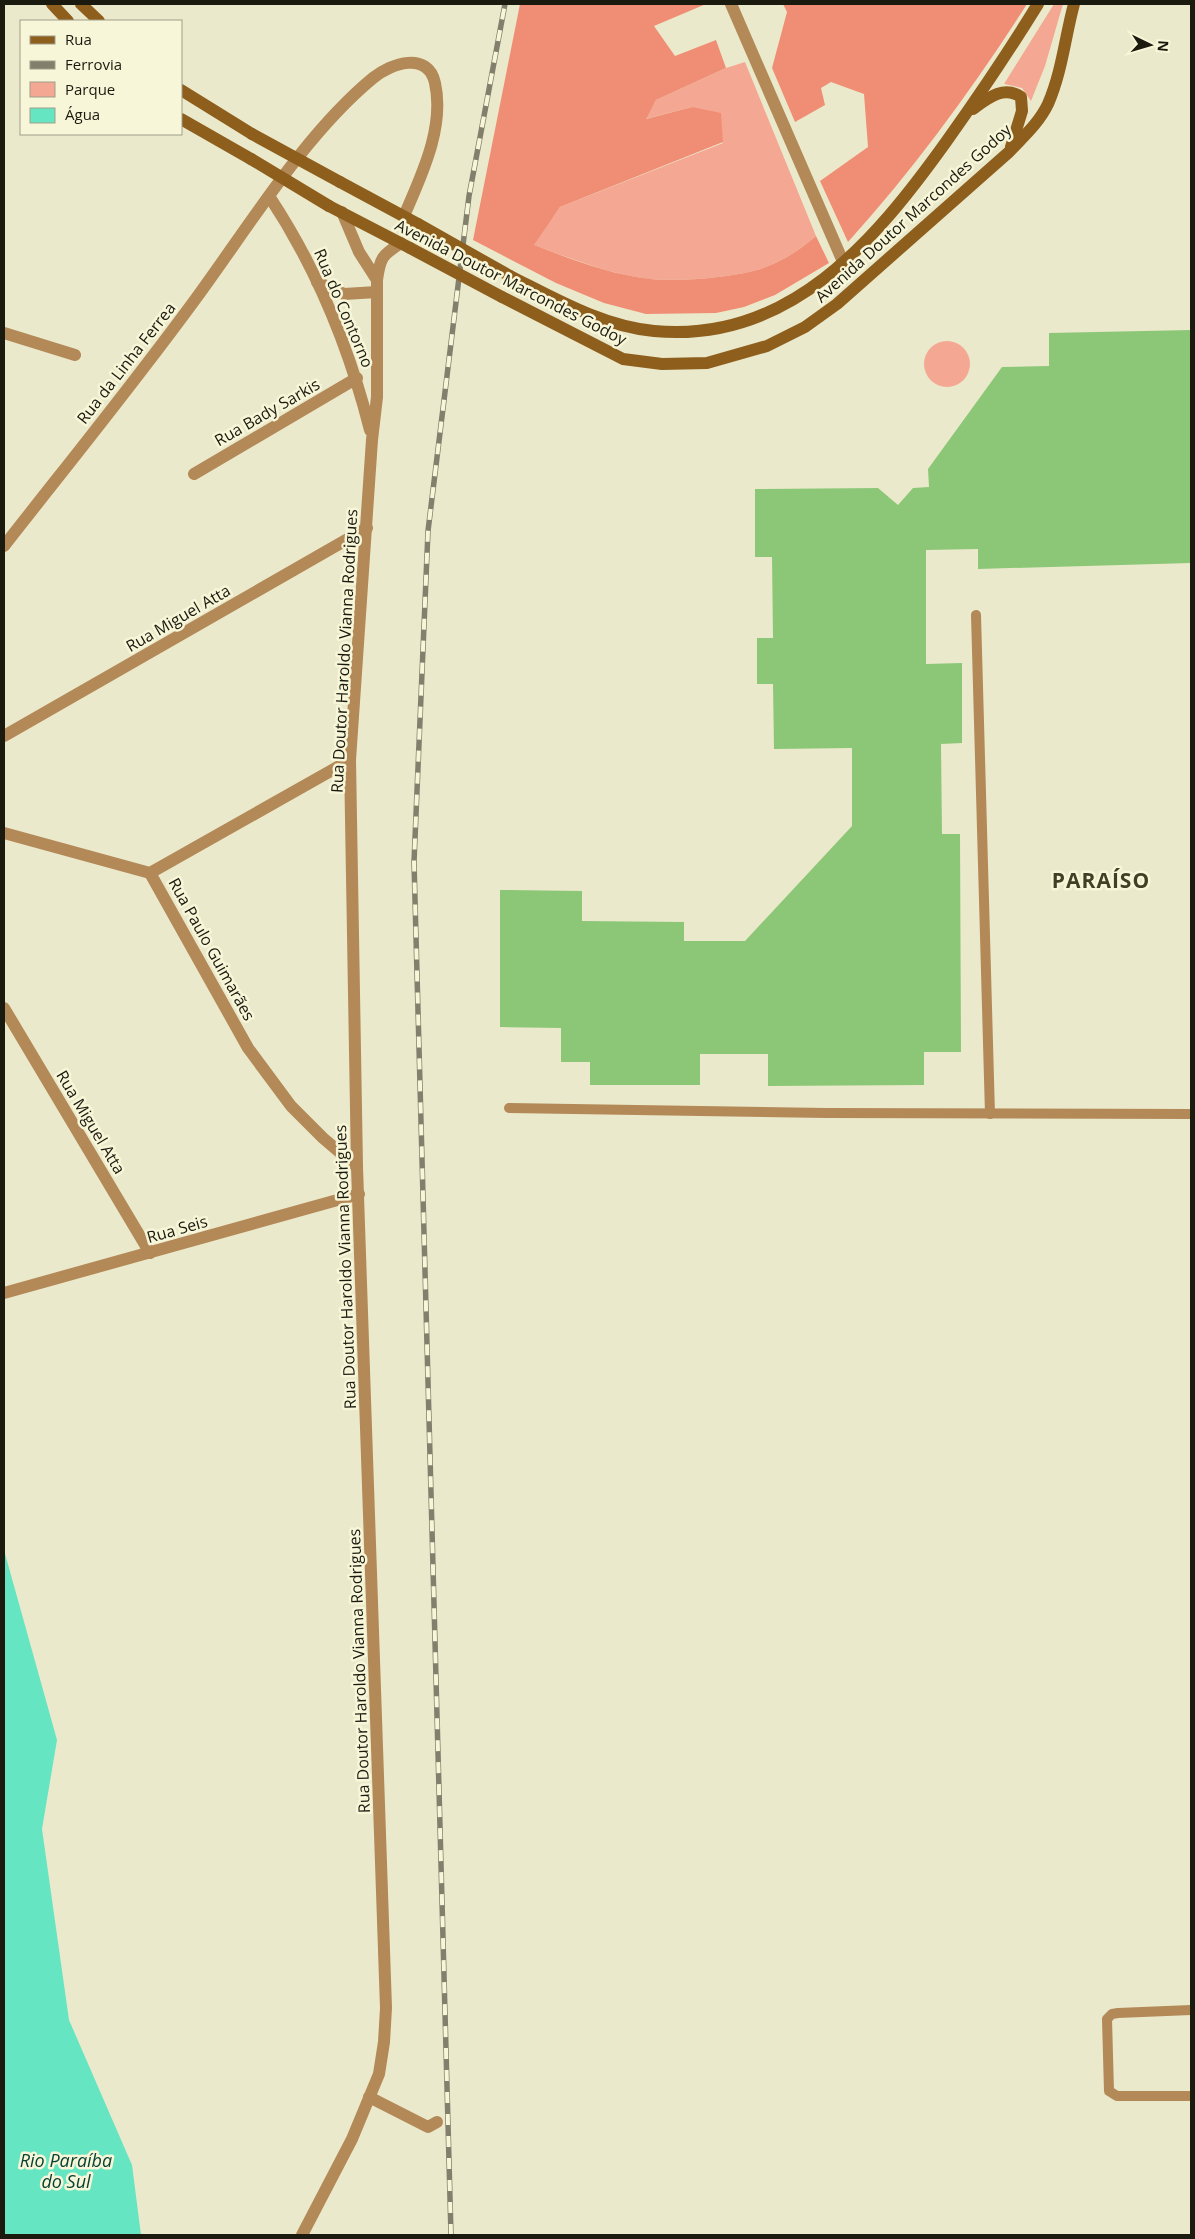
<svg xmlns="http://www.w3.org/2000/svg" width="1195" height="2239" font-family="'Open Sans',sans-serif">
	<rect width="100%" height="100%" fill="#ebe9cb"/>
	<!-- green -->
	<g fill="#f4a894">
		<polygon points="1054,4 1063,4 1045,66 1031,101 1022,88 1004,84"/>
		<path d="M745 62 816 236C801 249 786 259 768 266 744 277 677 282 650 279 610 275 571 258 533 245L560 207 723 143 692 107 645 119 656 100 726 68Z"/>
		<circle cx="947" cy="364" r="23"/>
	</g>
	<!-- forest -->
	<g fill="#f08e75">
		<path d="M520 4H706L654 26 675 56 716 40 726 68 656 100 646 119 692 107 721 113 723 142 560 207 534 245C571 259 611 275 651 279 677 282 744 277 768 266 786 259 801 249 816 236L829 263 775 295 744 307 716 313 646 314 604 303 556 283 473 240Z"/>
		<path d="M783 4H1027C974 87 914 169 848 242L820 181 868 147 864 94 831 82 821 88 825 105 795 122 772 68 787 12Z"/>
	</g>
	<!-- water -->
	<polygon fill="#66e5c2" points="4,1550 57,1740 42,1829 69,2020 132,2165 141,2235 4,2235"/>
	<!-- building -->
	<polygon fill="#8cc777" points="1191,330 1191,563 978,569 978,549 926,550 926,664 962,663 962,743 941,744 942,834 960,834 961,1052 924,1052 924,1085 768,1086 768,1054 700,1054 700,1085 590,1085 590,1062 561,1062 561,1028 500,1027 500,890 582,891 582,921 684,922 684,941 745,941 852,826 852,748 774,749 773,684 757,684 757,638 773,638 772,557 755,557 755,489 878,488 898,505 913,488 929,487 928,469 1002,367 1049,366 1049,333"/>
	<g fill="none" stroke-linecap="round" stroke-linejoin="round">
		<!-- lane -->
		<g stroke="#b38958" stroke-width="10">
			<polyline points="976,615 990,1114"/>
			<polyline points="509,1108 827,1113 1191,1114"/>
			<polyline points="1191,2010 1118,2013 1112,2014 1107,2019 1109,2091 1117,2096 1191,2096"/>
		</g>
		<!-- street -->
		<g stroke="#b38958" stroke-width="12">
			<polyline points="731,4 844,264"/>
			<path d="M269 196C316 267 349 347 370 430"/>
			<polyline points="342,212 359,252 377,280"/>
			<polyline points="317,282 344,294 377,292"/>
			<polyline points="4,333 75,355"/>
			<polyline points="194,474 357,378"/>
			<path d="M4 546C69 463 135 382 197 297 249 226 305 134 373 78 391 63 428 51 435 83 445 128 421 176 404 216"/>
			<polyline points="4,736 367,528"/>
			<polyline points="350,760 150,873 248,1048 291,1106 323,1138 357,1167"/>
			<polyline points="4,833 150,873"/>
			<polyline points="4,1008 150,1253"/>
			<polyline points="4,1293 359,1194"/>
			<polyline points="369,2097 428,2127 437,2122"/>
			<path d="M302 2235 352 2139 379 2074 384 2042 386 2008 357 1167 350 760 372 440 377 397V280C380 258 382 255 401 243"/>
		</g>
		<!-- secondary -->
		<g stroke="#8e5e1d" stroke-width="12">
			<polyline points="52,4 68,21"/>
			<polyline points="81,4 99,21"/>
			<polyline points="181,90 252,134"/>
			<path d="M973 109C988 98 1004 85 1021 97L1022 111 1011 147"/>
			<polyline points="181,119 251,159"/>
			<polyline points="340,182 418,224"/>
			<polyline points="329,206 410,248"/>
			<path d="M510 276C556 299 602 326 654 331 789 344 875 241 946 142 978 97 1009 51 1038 4"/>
			<path d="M502 297 623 359 662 364 707 363 767 346 805 327 837 304 1009 152C1023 137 1039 123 1048 104 1062 72 1065 37 1074 4"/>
		</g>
		<defs>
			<polyline id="rail" points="451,2235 414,862 428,531 469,196 505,4"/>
		</defs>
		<!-- rail casing -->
		<use href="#rail" stroke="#82806c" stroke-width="5.5"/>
		<!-- rail -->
		<use href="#rail" stroke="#f8f6d8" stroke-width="4" stroke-dasharray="11" stroke-linecap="butt"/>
		<!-- secondary-bridge -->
		<g stroke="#8e5e1d" stroke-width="12">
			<polyline points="252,134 340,182"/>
			<polyline points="251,159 329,206"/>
			<polyline points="418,224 510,276"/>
			<polyline points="410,248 502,297"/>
		</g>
	</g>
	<g text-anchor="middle" stroke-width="5" stroke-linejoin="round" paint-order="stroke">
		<!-- street labels -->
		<g font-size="16" fill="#1b1a0f" stroke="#f8f6d8">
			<text transform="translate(913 213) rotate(-42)" y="6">Avenida Doutor Marcondes Godoy</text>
			<text transform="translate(511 282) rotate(27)" y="6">Avenida Doutor Marcondes Godoy</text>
			<text transform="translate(344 308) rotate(67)" y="6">Rua do Contorno</text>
			<text transform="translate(126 363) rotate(-52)" y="6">Rua da Linha Ferrea</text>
			<text transform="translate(267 412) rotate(-30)" y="6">Rua Bady Sarkis</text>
			<text transform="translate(178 618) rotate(-30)" y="6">Rua Miguel Atta</text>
			<text transform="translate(344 651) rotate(-87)" y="6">Rua Doutor Haroldo Vianna Rodrigues</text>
			<text transform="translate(212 949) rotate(61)" y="6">Rua Paulo Guimarães</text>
			<text transform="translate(91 1122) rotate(59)" y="6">Rua Miguel Atta</text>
			<text transform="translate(177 1229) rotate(-16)" y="6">Rua Seis</text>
			<text transform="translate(345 1267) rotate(-92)" y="6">Rua Doutor Haroldo Vianna Rodrigues</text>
			<text transform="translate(359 1671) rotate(-92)" y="6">Rua Doutor Haroldo Vianna Rodrigues</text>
		</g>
		<!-- water labels -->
		<g font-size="18" font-style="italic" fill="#074234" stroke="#f8f6d8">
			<text x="66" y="2167">Rio Paraíba<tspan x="66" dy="21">do Sul</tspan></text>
		</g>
		<!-- district labels -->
		<g font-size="21" font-weight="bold" letter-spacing="1" fill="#413f26" stroke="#f8f6d8">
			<text x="1101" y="888">PARAÍSO</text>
		</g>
	</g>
	<!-- border -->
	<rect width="1195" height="2239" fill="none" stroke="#1b1a0f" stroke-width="10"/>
	<!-- legend -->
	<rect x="20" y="20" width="162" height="115" fill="#f8f6d8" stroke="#a09e88"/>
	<rect x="30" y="36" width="25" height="8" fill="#8e5e1d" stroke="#a09e88"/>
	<text x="65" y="45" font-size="15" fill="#1b1a0f">Rua</text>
	<rect x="30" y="61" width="25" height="8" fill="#82806c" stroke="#a09e88"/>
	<text x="65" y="70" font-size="15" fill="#1b1a0f">Ferrovia</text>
	<rect x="30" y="82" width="25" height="15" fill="#f4a894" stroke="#a09e88"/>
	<text x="65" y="95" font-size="15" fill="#1b1a0f">Parque</text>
	<rect x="30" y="108" width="25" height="15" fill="#66e5c2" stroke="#a09e88"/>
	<text x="65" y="120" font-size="15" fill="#1b1a0f">Água</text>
	<!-- north arrow -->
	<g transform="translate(1150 45) rotate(95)" stroke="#f8f6d8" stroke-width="4" paint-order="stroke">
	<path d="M0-4L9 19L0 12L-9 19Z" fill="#1b1a0f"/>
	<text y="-8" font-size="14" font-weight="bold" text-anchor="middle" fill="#1b1a0f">N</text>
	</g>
</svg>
